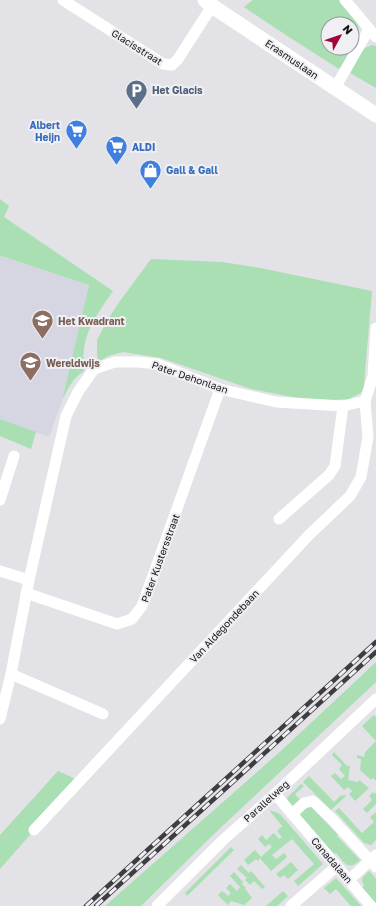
<svg xmlns="http://www.w3.org/2000/svg" width="376" height="906" font-family="'Golos Text',sans-serif">
	<rect width="100%" height="100%" fill="#e2e2e7"/>
	<!-- built -->
	<polygon fill="#d6d6e3" points="0,256 89,285 62,401 49,437 0,419"/>
	<!-- green -->
	<g fill="#a9dfb2">
		<polygon points="253,0 340,0 357,19 359,31 352,47 352,24 328,24 328,48 351,48 345,61 339,69 292,39 244,7"/>
		<polygon points="372,45 376,46 376,88 350,73 363,49"/>
		<path d="M0 199 9 206 4 217 113 291C105 302 97 314 91 326 84 339 82 356 84 371 72 379 68 388 62 401L89 285 1 256 0 257Z"/>
		<polygon points="151,259 222,262 260,268 372,291 364,383 364,391 349,399 332,400 303,399 251,389 161,358 123,352 108,356 98,362 97,354 97,340 108,319 120,301"/>
		<polygon points="0,419 36,432 31,449 0,436"/>
		<polygon points="376,662 376,682 214,834 141,906 105,906 282,750"/>
		<polygon points="374,715 376,717 376,781 373,778 371,780 360,770 361,759 357,758 357,755 364,757 365,752 376,741 362,726"/>
		<polygon points="334,752 347,766 350,766 348,780 358,782 359,780 369,788 355,801 349,794 352,791 348,787 344,790 331,776 335,773 341,779 345,776 339,769 342,765 332,755"/>
		<polygon points="58,771 78,780 0,869 0,835"/>
		<polygon points="309,776 334,802 341,795 342,796 344,795 346,796 331,810 303,782"/>
		<polygon points="301,784 304,786 295,794 301,801 294,807 288,801 287,798"/>
		<polygon points="373,792 374,794 376,792 376,804 367,813 363,809 372,800 369,796"/>
		<path d="M311 806 318 809 316 812 338 835 337 836 360 860C348 872 344 862 336 853L334 854 300 815 301 811 305 808Z"/>
		<polygon points="339,808 362,833 374,822 370,817 376,812 376,840 371,845 364,843 335,811"/>
		<polygon points="269,810 278,813 281,815 323,864 298,886 294,881 314,864 292,839 272,855 276,859 284,853 287,857 271,871 260,858 258,861 256,859 248,865 244,860 255,850 261,857 272,847 269,844 265,847 258,839 262,835 266,840 274,833 279,839 282,837 277,831 282,826"/>
		<polygon points="231,847 234,850 187,896 185,893"/>
		<polygon points="291,862 298,870 288,879 284,875 280,878 276,874"/>
		<polygon points="241,865 249,873 251,871 252,872 265,887 262,889 254,881 250,885 245,880 247,878 237,869"/>
		<polygon points="369,871 376,879 376,904 362,888 364,886 362,880 363,877"/>
		<polygon points="234,872 243,882 242,884 246,888 245,889 252,898 244,905 231,901 228,905 218,895 222,891 228,896 231,893 226,888 230,884 237,891 240,887 230,876"/>
		<polygon points="336,878 361,906 351,906 336,889 330,894 324,888"/>
		<polygon points="283,891 288,896 277,906 266,906"/>
	</g>
	<g fill="none" stroke-linecap="round" stroke-linejoin="round">
		<!-- minor -->
		<g stroke="#fff" stroke-width="11">
			<polyline points="63,0 163,64 172,65 178,59 212,6"/>
			<polyline points="345,0 376,37"/>
			<polyline points="335,88 369,29"/>
			<polyline points="0,500 14,456"/>
			<polyline points="279,519 329,475 335,466 343,406"/>
			<polyline points="0,571 29,580"/>
			<polyline points="26,593 117,624 132,619 142,606 220,389"/>
			<polyline points="11,674 103,714"/>
			<polyline points="0,719 11,674 29,580 66,416 78,392 94,369 115,362 138,362 158,364 220,389 276,402 343,406 365,401"/>
			<polyline points="275,794 371,906"/>
			<polyline points="292,814 304,803 312,801 315,803 331,818 376,867"/>
			<polyline points="34,830 309,535 350,496 361,477 368,437 365,401 373,376 376,328"/>
			<polyline points="349,880 376,855"/>
			<polyline points="157,906 223,840 275,794 376,699"/>
			<polyline points="291,906 337,866"/>
		</g>
		<!-- secondary -->
		<polyline stroke="#fff" stroke-width="15" points="205,0 212,6 376,115"/>
		<defs>
			<g id="rail">
				<polyline points="86,906 376,642"/>
				<polyline points="96,906 376,652"/>
			</g>
		</defs>
		<!-- rail casing -->
		<use href="#rail" stroke="#3e3e40" stroke-width="4.5"/>
		<!-- rail -->
		<use href="#rail" stroke="#efeff4" stroke-width="3" stroke-dasharray="9" stroke-linecap="butt"/>
	</g>
	<!-- icons -->
	<defs>
		<symbol id="parking-pin" viewBox="-11 -11 22 30"><path d="M0 17L-7.5 6A9.5 9.5 0 1 1 7.5 6Z" fill="#5c6f8a" stroke="#efeff4"/><path d="M-3.5-5.5H1a3.5 3.5 0 0 1 0 7H-1V5.5H-3.5ZM-1-3.4V-.6H.8a1.4 1.4 0 0 0 0-2.8Z" fill="#fff"/></symbol>
		<symbol id="supermarket-pin" viewBox="-11 -11 22 30"><path d="M0 17L-7.5 6A9.5 9.5 0 1 1 7.5 6Z" fill="#3f7fe0" stroke="#efeff4"/><path d="M-6-5.5h2.5l.6 2H6L4.5 2H-2.5L-4.4-4H-6ZM-1.5 3.2a1.3 1.3 0 1 0 .1 0ZM3 3.2a1.3 1.3 0 1 0 .1 0Z" fill="#fff"/></symbol>
		<symbol id="shop-pin" viewBox="-11 -11 22 30"><path d="M0 17L-7.5 6A9.5 9.5 0 1 1 7.5 6Z" fill="#3f7fe0" stroke="#efeff4"/><path d="M-5-2.5h2.3a2.7 3.5 0 0 1 5.4 0H5L5.5 6h-11ZM-1.5-2.5h3a1.5 2.3 0 0 0-3 0Z" fill="#fff"/></symbol>
		<symbol id="school-pin" viewBox="-11 -11 22 30"><path d="M0 17L-7.5 6A9.5 9.5 0 1 1 7.5 6Z" fill="#8d6e63" stroke="#efeff4"/><path d="M0-5L7-2L0 1L-7-2ZM-4 1L0 2.5L4 1V4Q0 6-4 4Z" fill="#fff"/></symbol>
	</defs>
	<g fill-rule="evenodd">
		<use href="#parking-pin" x="124" y="78" width="25" height="34"/>
		<use href="#supermarket-pin" x="64" y="118" width="25" height="34"/>
		<use href="#supermarket-pin" x="104" y="134" width="25" height="34"/>
		<use href="#shop-pin" x="138" y="158" width="25" height="34"/>
		<use href="#school-pin" x="30" y="308" width="25" height="34"/>
		<use href="#school-pin" x="18" y="350" width="25" height="34"/>
	</g>
	<g text-anchor="middle" stroke-width="4" stroke-linejoin="round" paint-order="stroke">
		<!-- street labels -->
		<g font-size="10" fill="#141415" stroke="#efeff4">
			<text transform="translate(137 47) rotate(32)" y="4">Glacisstraat</text>
			<text transform="translate(292 59) rotate(34)" y="4">Erasmuslaan</text>
			<text transform="translate(190 377) rotate(19)" y="4">Pater Dehonlaan</text>
			<text transform="translate(160 558) rotate(-70)" y="4">Pater Kustersstraat</text>
			<text transform="translate(224 626) rotate(-47)" y="4">Van Aldegondebaan</text>
			<text transform="translate(266 801) rotate(-42)" y="4">Parallelweg</text>
			<text transform="translate(332 860) rotate(49)" y="4">Canadalaan</text>
		</g>
		<!-- service labels -->
		<g font-size="10" font-weight="bold" fill="#4e5e75" stroke="#efeff4" text-anchor="start">
			<text x="152" y="94">Het Glacis</text>
		</g>
		<!-- shop labels -->
		<g font-size="10" font-weight="bold" fill="#366cbe" stroke="#efeff4" text-anchor="start">
			<text x="60" y="129" text-anchor="end">Albert<tspan x="60" dy="12">Heijn</tspan></text>
			<text x="132" y="151">ALDI</text>
			<text x="166" y="174">Gall &amp; Gall</text>
		</g>
		<!-- education labels -->
		<g font-size="10" font-weight="bold" fill="#785e54" stroke="#efeff4" text-anchor="start">
			<text x="58" y="325">Het Kwadrant</text>
			<text x="46" y="367">Wereldwijs</text>
		</g>
	</g>
	<!-- north arrow -->
	<g transform="translate(340 36) rotate(50)"><circle r="19" fill="#efeff4" stroke="#97979b"/>
	<path d="M0-3L7 15L0 10L-7 15Z" fill="#a30539"/>
	<text y="-6" font-size="11" font-weight="bold" text-anchor="middle" fill="#141415">N</text>
	</g>
</svg>
